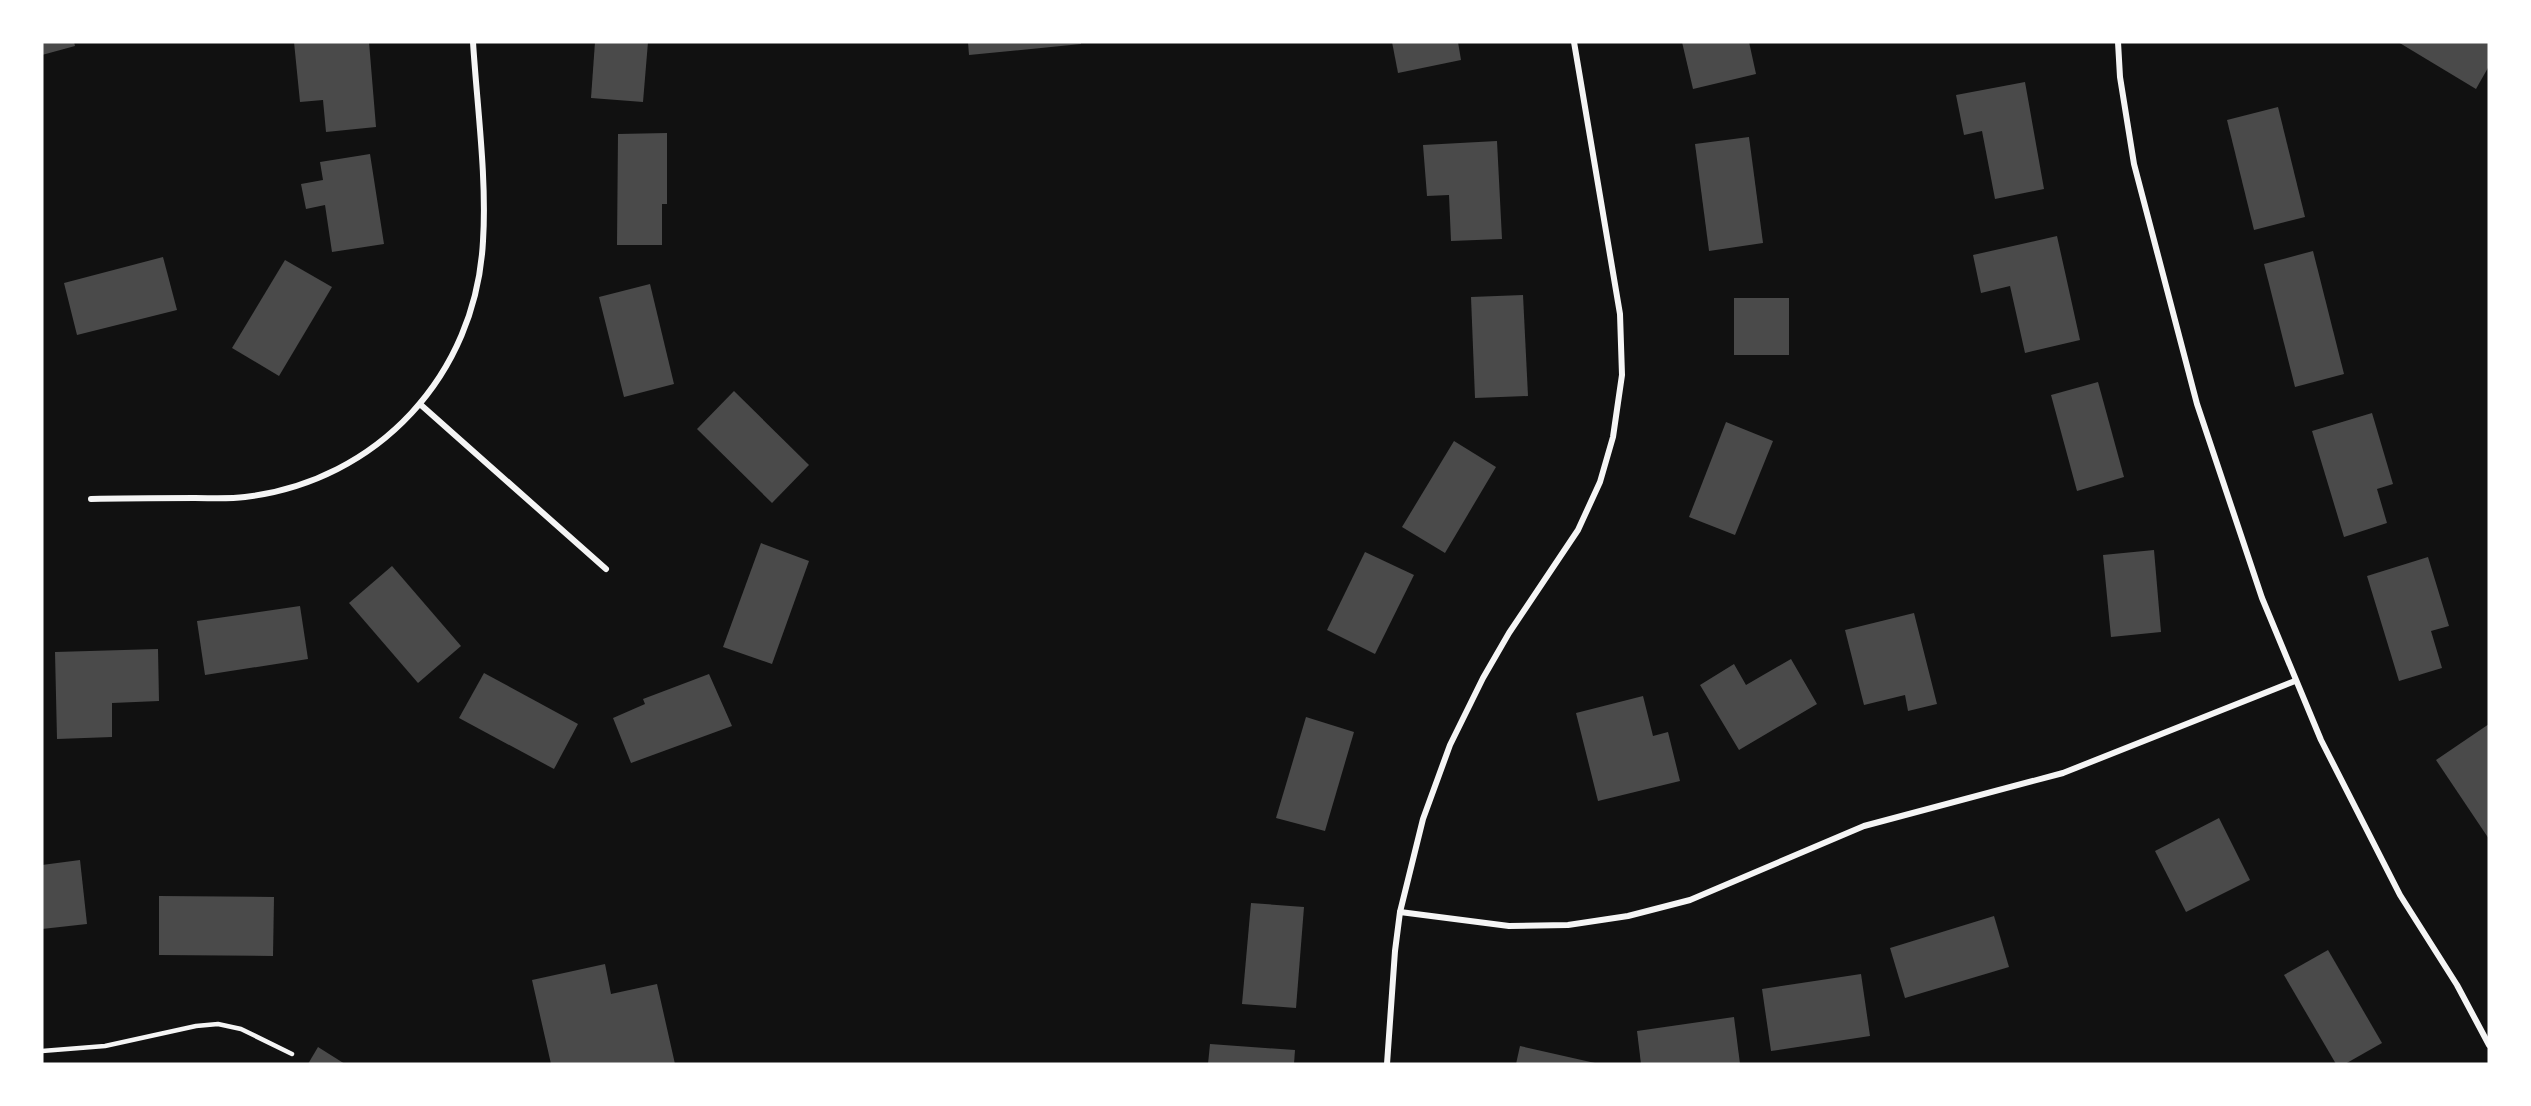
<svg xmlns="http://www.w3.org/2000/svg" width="2531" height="1106" font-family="'Public Sans',sans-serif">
	<rect width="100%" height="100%" fill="#111"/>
	<!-- building -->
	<g fill="#4a4a4a">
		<polygon points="42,42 74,42 75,46 42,55"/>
		<polygon points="294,42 369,42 376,127 326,132 323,100 300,102"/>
		<polygon points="595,42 648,42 643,102 591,98"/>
		<polygon points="968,42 1081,42 1081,44 969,55"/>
		<polygon points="1392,42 1458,42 1461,60 1398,73"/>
		<polygon points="1682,42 1749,42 1756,74 1693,89"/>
		<polygon points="2398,42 2489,42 2489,66 2476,89"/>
		<polygon points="2025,82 2044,189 1995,199 1982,131 1964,135 1956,95"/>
		<polygon points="2278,107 2305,217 2254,230 2227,120"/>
		<polygon points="667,133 667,204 662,204 662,245 617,245 618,134"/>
		<polygon points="1749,137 1763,243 1709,251 1695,144"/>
		<polygon points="1497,141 1502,239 1451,241 1449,195 1427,196 1423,145"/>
		<polygon points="370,154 384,244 332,252 325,205 306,209 301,184 323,180 320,162"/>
		<polygon points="2057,236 2080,340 2025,353 2010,286 1981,293 1973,255"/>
		<polygon points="2313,251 2344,374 2295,387 2264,264"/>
		<polygon points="163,257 177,310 77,335 64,283"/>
		<polygon points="285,260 332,287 279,376 232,348"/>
		<polygon points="650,284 674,384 624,397 599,297"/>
		<polygon points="1523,295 1528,396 1475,398 1471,297"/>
		<rect x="1734" y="298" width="55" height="57"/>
		<polygon points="2098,382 2124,477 2077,491 2051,395"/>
		<polygon points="734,391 809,465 772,503 697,429"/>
		<polygon points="2372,413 2393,484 2377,489 2387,523 2344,537 2312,431"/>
		<polygon points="1726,422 1773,441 1735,535 1689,517"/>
		<polygon points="1454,441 1496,467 1445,553 1402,527"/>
		<polygon points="761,543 809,561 772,664 723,647"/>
		<polygon points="2154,550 2161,632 2111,637 2103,555"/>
		<polygon points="1365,552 1414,575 1375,654 1327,630"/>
		<polygon points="2428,557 2449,626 2431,631 2442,668 2399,681 2367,576"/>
		<polygon points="392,566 461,646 418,683 349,603"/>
		<polygon points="300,606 308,659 205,675 197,621"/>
		<polygon points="1914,613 1937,704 1908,711 1905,695 1864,705 1845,630"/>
		<polygon points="158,649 159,701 112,703 112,737 57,739 55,652"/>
		<polygon points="1791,659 1817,704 1739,750 1700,685 1734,664 1746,685"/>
		<polygon points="484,673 578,724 554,769 459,718"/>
		<polygon points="709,674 732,726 631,763 613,718 645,704 643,699"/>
		<polygon points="1643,696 1653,736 1668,732 1680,781 1598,801 1576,713"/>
		<polygon points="1306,717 1354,732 1325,831 1276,818"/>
		<polygon points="2489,724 2489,839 2436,760"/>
		<polygon points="2219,818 2250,880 2186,912 2155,851"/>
		<polygon points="80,860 87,924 42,929 42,865"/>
		<polygon points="159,896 274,897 273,956 159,955"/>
		<polygon points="1251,903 1304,907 1296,1008 1242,1004"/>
		<polygon points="1994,916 2009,967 1905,998 1890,948"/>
		<polygon points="2328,950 2382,1043 2345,1064 2336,1064 2284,975"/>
		<polygon points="605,964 611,994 657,984 675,1064 551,1064 532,980"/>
		<polygon points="1861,974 1870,1036 1771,1051 1762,989"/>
		<polygon points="1734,1017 1740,1064 1641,1064 1637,1031"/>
		<polygon points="1210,1044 1295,1050 1294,1064 1208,1064"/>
		<polygon points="1520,1046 1595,1063 1595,1064 1516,1064"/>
		<polygon points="318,1047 345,1064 308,1064"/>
	</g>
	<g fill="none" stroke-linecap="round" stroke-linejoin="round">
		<!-- service -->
		<polyline stroke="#f5f5f5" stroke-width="4.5" points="42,1051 105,1046 196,1026 218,1024 241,1029 292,1054"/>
		<!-- minor -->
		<g stroke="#f5f5f5" stroke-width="6">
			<polyline points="2118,42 2120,77 2134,164 2197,404 2262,598 2321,740 2400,895 2457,985 2489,1045"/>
			<polyline points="421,405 606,569"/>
			<path d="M91 499C126 498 160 498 195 498 212 498 229 499 245 497 378 481 476 375 483 241 487 178 477 106 473 42"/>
			<polyline points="1400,912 1509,926 1568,925 1628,916 1690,900 1864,826 2063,773 2295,681"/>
			<polyline points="1387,1064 1395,951 1400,912 1423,819 1450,745 1483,678 1509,633 1578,530 1600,482 1613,437 1622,375 1620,314 1574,42"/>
		</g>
	</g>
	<!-- border -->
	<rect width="2531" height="1106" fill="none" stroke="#ffffff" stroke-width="87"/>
</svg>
